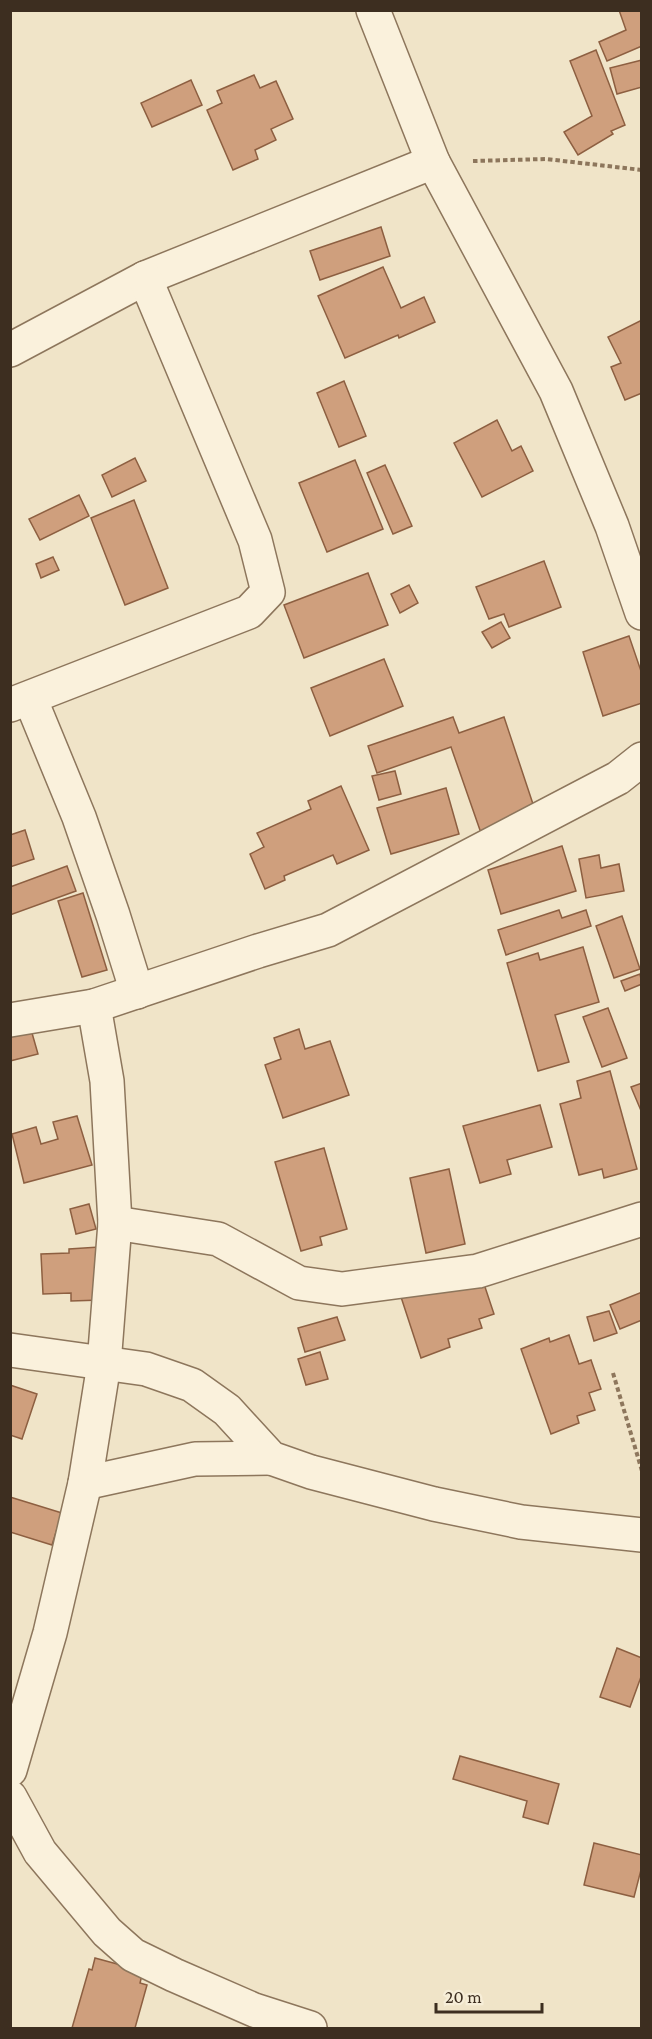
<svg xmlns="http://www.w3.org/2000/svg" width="652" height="2039" font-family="'Crimson Pro',serif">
	<rect width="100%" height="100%" fill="#f0e4c8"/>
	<!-- building -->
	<g fill="#cf9f7d" stroke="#8d5f41" stroke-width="1.5">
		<polygon points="619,10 642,10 642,46 607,61 599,42 626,30"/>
		<polygon points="596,50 625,125 611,131 613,134 578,155 564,132 592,116 570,61"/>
		<polygon points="642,60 642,87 617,94 610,68"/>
		<polygon points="254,75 260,88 276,81 293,119 271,129 276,140 255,150 258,159 233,170 207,110 222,103 217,91"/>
		<polygon points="191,80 202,105 152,127 141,103"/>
		<polygon points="381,227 390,256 320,280 310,251"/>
		<polygon points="383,267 401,308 424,297 435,322 399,338 398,335 345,358 318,296"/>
		<polygon points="642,320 642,393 625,400 611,367 621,363 608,337"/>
		<polygon points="344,381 366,436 339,447 317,393"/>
		<polygon points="497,420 512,451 521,446 533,471 482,497 454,443"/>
		<polygon points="135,458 146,481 112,497 102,475"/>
		<polygon points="355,460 383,529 327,552 299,483"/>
		<polygon points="385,465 412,526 393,534 367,473"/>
		<polygon points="79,495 89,516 40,540 29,519"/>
		<polygon points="134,500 168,588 125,605 91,518"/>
		<polygon points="53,557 59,570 41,578 36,564"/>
		<polygon points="544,561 561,607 509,627 504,614 489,619 476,587"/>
		<polygon points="368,573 388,625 304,658 284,605"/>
		<polygon points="409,585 418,603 400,613 391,594"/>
		<polygon points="501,622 510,638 492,648 482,632"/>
		<polygon points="629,636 642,674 642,703 603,716 583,652"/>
		<polygon points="384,659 403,706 330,736 311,688"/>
		<polygon points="453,717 459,733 504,717 536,813 481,833 451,747 377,773 368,746"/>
		<polygon points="395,771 401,794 379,800 372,776"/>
		<polygon points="341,786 369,850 337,864 333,855 284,876 285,880 265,889 250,854 264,847 257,833 311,809 308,801"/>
		<polygon points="446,788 459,834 391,854 377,808"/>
		<polygon points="25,830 34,859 10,867 10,835"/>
		<polygon points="562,846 576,891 501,914 488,870"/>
		<polygon points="599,855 601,868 619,864 624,891 586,898 579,859"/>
		<polygon points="67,866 76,891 10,915 10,887"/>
		<polygon points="83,893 107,970 82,977 58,901"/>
		<polygon points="559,910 562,918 586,910 591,926 506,955 498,930"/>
		<polygon points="622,916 640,969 614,978 596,926"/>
		<polygon points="583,947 599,1002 555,1015 569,1062 538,1071 507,963 538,953 540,960"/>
		<polygon points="640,974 642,984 625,991 621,981"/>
		<polygon points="608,1008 627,1058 602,1067 583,1017"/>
		<polygon points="28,1019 38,1054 10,1061 10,1024"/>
		<polygon points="299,1029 305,1049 330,1041 349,1095 283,1118 265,1065 281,1059 274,1038"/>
		<polygon points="610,1071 637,1169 604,1178 602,1169 579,1175 560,1104 581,1098 577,1081"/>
		<polygon points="642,1083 642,1113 631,1087"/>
		<polygon points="540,1105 552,1147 507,1160 511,1174 480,1183 463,1126"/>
		<polygon points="77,1116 92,1165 24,1183 12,1134 36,1127 41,1144 58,1139 53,1122"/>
		<polygon points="324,1148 347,1229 320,1237 322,1245 301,1251 275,1162"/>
		<polygon points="449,1169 465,1244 426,1253 410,1178"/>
		<polygon points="89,1204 96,1229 76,1234 70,1209"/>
		<polygon points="99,1247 101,1300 71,1301 71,1293 43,1294 41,1254 69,1253 69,1249"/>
		<polygon points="482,1278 494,1314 479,1319 482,1328 448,1339 450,1347 421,1358 401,1297"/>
		<polygon points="642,1292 642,1320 620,1329 610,1305"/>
		<polygon points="609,1311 617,1333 594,1341 587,1317"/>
		<polygon points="337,1317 345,1340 305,1352 298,1328"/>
		<polygon points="569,1335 579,1364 591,1360 601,1389 589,1393 595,1410 577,1416 579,1423 551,1434 521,1349 549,1338 550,1342"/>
		<polygon points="320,1352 328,1379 306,1385 298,1359"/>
		<polygon points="10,1385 37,1394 22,1439 10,1435"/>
		<polygon points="10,1497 62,1513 52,1545 10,1532"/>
		<polygon points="617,1648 642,1658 642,1674 630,1707 600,1697"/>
		<polygon points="460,1756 559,1784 548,1824 523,1817 527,1801 453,1779"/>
		<polygon points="594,1843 642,1855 642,1866 634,1897 584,1885"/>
		<polygon points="95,1958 143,1971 140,1983 147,1985 135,2028 72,2028 89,1969 92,1970"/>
	</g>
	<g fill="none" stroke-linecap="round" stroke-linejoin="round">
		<defs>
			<g id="street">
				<polyline points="373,10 433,162 556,391 612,526 642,613"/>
				<polyline points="10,350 145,278 433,162"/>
				<polyline points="30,698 79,817 113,915 137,992"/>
				<polyline points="10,705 249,612 268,592 255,540 145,278"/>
				<polyline points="10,1020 94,1006 258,951 328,930 618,778 642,759"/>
				<polyline points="115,1223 218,1239 299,1283 342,1289 478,1271 642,1219"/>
				<polyline points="10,1350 146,1369 192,1385 227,1410 271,1458 311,1472 434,1504 521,1522 642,1535"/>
				<polyline points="85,1483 195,1459 271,1458"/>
				<polyline points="10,1770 50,1633 85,1483 104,1364 115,1223 107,1081 94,1006"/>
				<polyline points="10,1797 40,1852 107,1932 133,1955 174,1975 254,2010 310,2028"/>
			</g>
		</defs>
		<!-- street casing -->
		<use href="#street" stroke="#8d765c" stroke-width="36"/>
		<!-- path -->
		<g stroke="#8d765c" stroke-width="4" stroke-dasharray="4.5 3" stroke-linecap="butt">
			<polyline points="473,161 546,159 642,170"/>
			<polyline points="613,1373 642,1471"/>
		</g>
		<!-- street -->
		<use href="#street" stroke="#faf1dc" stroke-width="33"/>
	</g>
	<!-- border -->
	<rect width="652" height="2039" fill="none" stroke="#3d2e20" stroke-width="24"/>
	<!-- scale -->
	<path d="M436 2003v9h106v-9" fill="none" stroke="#3d2e20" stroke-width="3"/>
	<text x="445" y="2003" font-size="18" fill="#3d2e20" stroke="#f7eed8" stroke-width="4.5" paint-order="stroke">20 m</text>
</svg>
